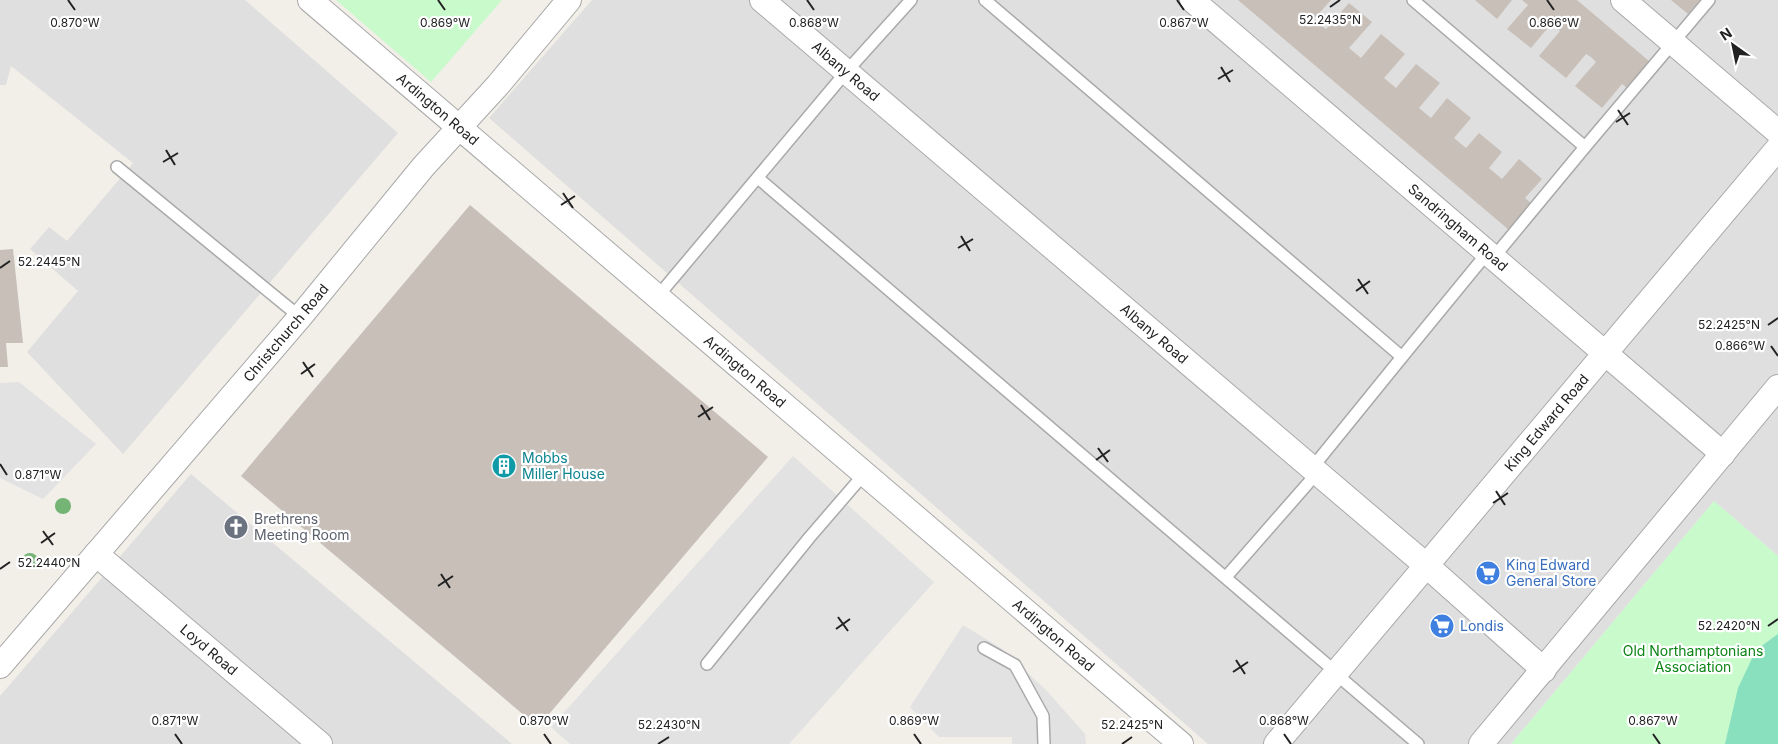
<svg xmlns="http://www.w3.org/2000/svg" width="1778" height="744" font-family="Inter,sans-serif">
	<rect width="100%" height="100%" fill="#f2efe9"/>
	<!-- residential -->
	<g fill="#e0dfdf">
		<polygon points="0,0 245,0 398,133 123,454 27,352 78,291 30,249 49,227 67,241 133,163 11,66 6,85 0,85"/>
		<polygon points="592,0 1778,0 1778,556 1714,501 1511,744 1208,744 489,118"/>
		<polygon points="191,474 512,744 0,744 0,696"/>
	</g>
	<!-- park -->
	<g fill="#c8facc">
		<polygon points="336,0 502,0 431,82"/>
		<polygon points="1714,501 1778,556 1778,744 1511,744"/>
	</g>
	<!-- pitch -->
	<polygon fill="#88e0be" points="1778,634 1778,744 1725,744 1738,688 1756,650"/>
	<!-- parking -->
	<g fill="#e2e2e2">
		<polygon points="19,382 96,444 43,499 0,478 0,383"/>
		<polygon points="793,456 934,582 789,744 570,744 551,727"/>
		<polygon points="963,625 1001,648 1047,691 1085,734 1086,744 1012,744 1012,737 939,737 910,707"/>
	</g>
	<!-- building -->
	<g fill="#c7bfb8">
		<polygon points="1238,0 1331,0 1314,19 1326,29 1349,3 1372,22 1349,48 1361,58 1381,34 1405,54 1384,78 1396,88 1416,64 1440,83 1419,108 1431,118 1447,98 1471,118 1454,138 1466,148 1479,133 1502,152 1489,168 1502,179 1519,159 1542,179 1525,198 1531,203 1509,230"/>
		<polygon points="1475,0 1512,0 1497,19"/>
		<polygon points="1522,0 1577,0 1649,61 1627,88 1622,84 1602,108 1575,86 1596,62 1591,57 1586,54 1566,78 1539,56 1560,31 1551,24 1531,48 1507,29 1528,5"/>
		<polygon points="1671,0 1700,0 1688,14"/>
		<polygon points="470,205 768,457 538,727 241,476"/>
		<polygon points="13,249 23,343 6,343 8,367 0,367 0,250"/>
	</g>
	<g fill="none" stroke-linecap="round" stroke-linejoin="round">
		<defs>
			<g id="lane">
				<polyline points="985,0 1402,357 1488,252"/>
				<polyline points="1413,0 1585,147 1494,257"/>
				<polyline points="1585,147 1709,0"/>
				<polyline points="117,167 300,317"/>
				<polyline points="758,178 1337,673"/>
				<polyline points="658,296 846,72 911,0"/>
				<polyline points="1312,468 1402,357"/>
				<polyline points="1226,577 1317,473"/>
				<polyline points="984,648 1015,665 1043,716 1044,744"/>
				<polyline points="707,664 809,538 865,473"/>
				<polyline points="1336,674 1418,744"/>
			</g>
			<g id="street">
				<path id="s1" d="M310 0 1181 744"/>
				<path id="s2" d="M762 0 1427 566 1544 670"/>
				<path id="s3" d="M1192 0 1723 454"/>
				<polyline points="1623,0 1778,132"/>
				<path id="s4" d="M96 554 320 744"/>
				<path id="s5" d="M0 666 300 317 423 167 498 85 569 0"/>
				<path id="s6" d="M1276 744 1778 148"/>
				<polyline points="1481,744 1778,387"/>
			</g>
		</defs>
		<!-- lane casing -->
		<use href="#lane" stroke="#a9a9a9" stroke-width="14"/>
		<!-- street casing -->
		<use href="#street" stroke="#a9a9a9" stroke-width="26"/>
		<!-- lane -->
		<use href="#lane" stroke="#fff" stroke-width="11"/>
		<!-- street -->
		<use href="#street" stroke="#fff" stroke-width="24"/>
	</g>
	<!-- trees -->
	<g fill="#74b475">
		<circle cx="63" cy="506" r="8"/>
		<circle cx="30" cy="561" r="8"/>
	</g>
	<!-- ticks -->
	<path fill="none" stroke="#222" stroke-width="2" d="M68 0 75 10M438 0 445 10M807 0 814 10M1177 0 1184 10M1547 0 1554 10M1330 7 1340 0M1221 67 1230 82M1218 79 1233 70M1618 110 1628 125M1616 122 1630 113M166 150 175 165M163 162 178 153M563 193 573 208M561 205 575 196M961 236 970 251M958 248 973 239M0 268 10 261M1358 279 1368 294M1356 291 1370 281M1768 325 1778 318M1771 346 1778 356M303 362 313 377M301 374 315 364M701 405 710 420M698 417 713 407M1098 448 1108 462M1096 460 1110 450M0 464 7 475M1496 491 1505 505M1493 503 1508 493M43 531 53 545M41 543 55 533M0 569 10 562M441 574 450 588M438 586 453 576M838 617 848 631M1768 626 1778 619M836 629 850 619M1236 660 1245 674M1233 672 1248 662M175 734 182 744M544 734 551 744M914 734 921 744M1284 734 1291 744M1653 734 1660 744M658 744 669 737M1122 744 1132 737"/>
	<!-- icons -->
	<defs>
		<symbol id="building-disc" viewBox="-11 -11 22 22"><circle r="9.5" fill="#0f9aa8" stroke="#fff"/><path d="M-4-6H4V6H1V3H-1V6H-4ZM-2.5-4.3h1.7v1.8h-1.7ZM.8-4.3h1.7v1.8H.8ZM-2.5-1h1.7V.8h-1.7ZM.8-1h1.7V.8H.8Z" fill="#fff"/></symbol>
		<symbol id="church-disc" viewBox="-11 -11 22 22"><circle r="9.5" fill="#6b7280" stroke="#fff"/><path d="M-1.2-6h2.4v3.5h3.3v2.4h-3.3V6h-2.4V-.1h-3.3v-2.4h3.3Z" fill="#fff"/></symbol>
		<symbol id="supermarket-disc" viewBox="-11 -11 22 22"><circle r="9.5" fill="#3f7fe0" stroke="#fff"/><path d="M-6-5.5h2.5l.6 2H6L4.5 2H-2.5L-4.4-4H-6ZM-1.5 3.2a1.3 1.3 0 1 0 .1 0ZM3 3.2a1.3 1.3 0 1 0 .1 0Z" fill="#fff"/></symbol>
	</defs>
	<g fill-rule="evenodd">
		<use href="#building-disc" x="490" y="452" width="28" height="28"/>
		<use href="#church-disc" x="222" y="513" width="28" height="28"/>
		<use href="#supermarket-disc" x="1474" y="559" width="28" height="28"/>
		<use href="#supermarket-disc" x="1428" y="612" width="28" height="28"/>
	</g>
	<g text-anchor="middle" stroke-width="4.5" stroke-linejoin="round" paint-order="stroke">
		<!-- street labels -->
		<g font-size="14" fill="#222" stroke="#fff">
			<text dy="5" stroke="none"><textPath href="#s2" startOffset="110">Albany Road</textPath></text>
			<text dy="5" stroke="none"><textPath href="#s1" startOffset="168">Ardington Road</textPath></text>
			<text dy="5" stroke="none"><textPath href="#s3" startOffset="350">Sandringham Road</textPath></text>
			<text dy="5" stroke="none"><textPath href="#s5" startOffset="439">Christchurch Road</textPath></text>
			<text dy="5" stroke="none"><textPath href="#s2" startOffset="515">Albany Road</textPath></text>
			<text dy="5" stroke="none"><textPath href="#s1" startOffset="572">Ardington Road</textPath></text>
			<text dy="5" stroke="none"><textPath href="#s6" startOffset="420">King Edward Road</textPath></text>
			<text dy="5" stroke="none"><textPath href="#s1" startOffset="978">Ardington Road</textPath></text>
			<text dy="5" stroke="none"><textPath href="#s4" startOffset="148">Loyd Road</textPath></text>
		</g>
		<!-- culture labels -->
		<g font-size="14" fill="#0d838f" stroke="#fff" text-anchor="start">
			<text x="522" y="463">Mobbs<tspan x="522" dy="16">Miller House</tspan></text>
		</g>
		<!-- worship labels -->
		<g font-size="14" fill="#5b616d" stroke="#fff" text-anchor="start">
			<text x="254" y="524">Brethrens<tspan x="254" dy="16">Meeting Room</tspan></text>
		</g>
		<!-- shop labels -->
		<g font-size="14" fill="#366cbe" stroke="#fff" text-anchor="start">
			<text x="1506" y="570">King Edward<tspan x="1506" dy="16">General Store</tspan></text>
			<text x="1460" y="631">Londis</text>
		</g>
		<!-- park labels -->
		<g font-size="14" fill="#0c8416" stroke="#fff">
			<text x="1693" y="656">Old Northamptonians<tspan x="1693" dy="16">Association</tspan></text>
		</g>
	</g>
	<g font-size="12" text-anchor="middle" fill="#222" stroke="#fff" stroke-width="4.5" stroke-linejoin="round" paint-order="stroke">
		<text x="1330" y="24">52.2435°N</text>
		<text x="1184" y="27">0.867°W</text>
		<text x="1554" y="27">0.866°W</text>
		<text x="75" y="27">0.870°W</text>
		<text x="445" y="27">0.869°W</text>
		<text x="814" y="27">0.868°W</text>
		<text x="49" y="266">52.2445°N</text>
		<text x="1729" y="329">52.2425°N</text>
		<text x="1740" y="350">0.866°W</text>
		<text x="38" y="479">0.871°W</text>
		<text x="49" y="567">52.2440°N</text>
		<text x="1729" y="630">52.2420°N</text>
		<text x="175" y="725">0.871°W</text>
		<text x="544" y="725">0.870°W</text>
		<text x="914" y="725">0.869°W</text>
		<text x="1284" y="725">0.868°W</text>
		<text x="1653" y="725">0.867°W</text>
		<text x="669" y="729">52.2430°N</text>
		<text x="1132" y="729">52.2425°N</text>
	</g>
	<!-- north arrow -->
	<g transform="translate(1733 45) rotate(327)" stroke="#ffffff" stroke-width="4" paint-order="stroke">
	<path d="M0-4L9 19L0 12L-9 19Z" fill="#222222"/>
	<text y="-8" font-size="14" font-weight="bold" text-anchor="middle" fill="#222222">N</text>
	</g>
</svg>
